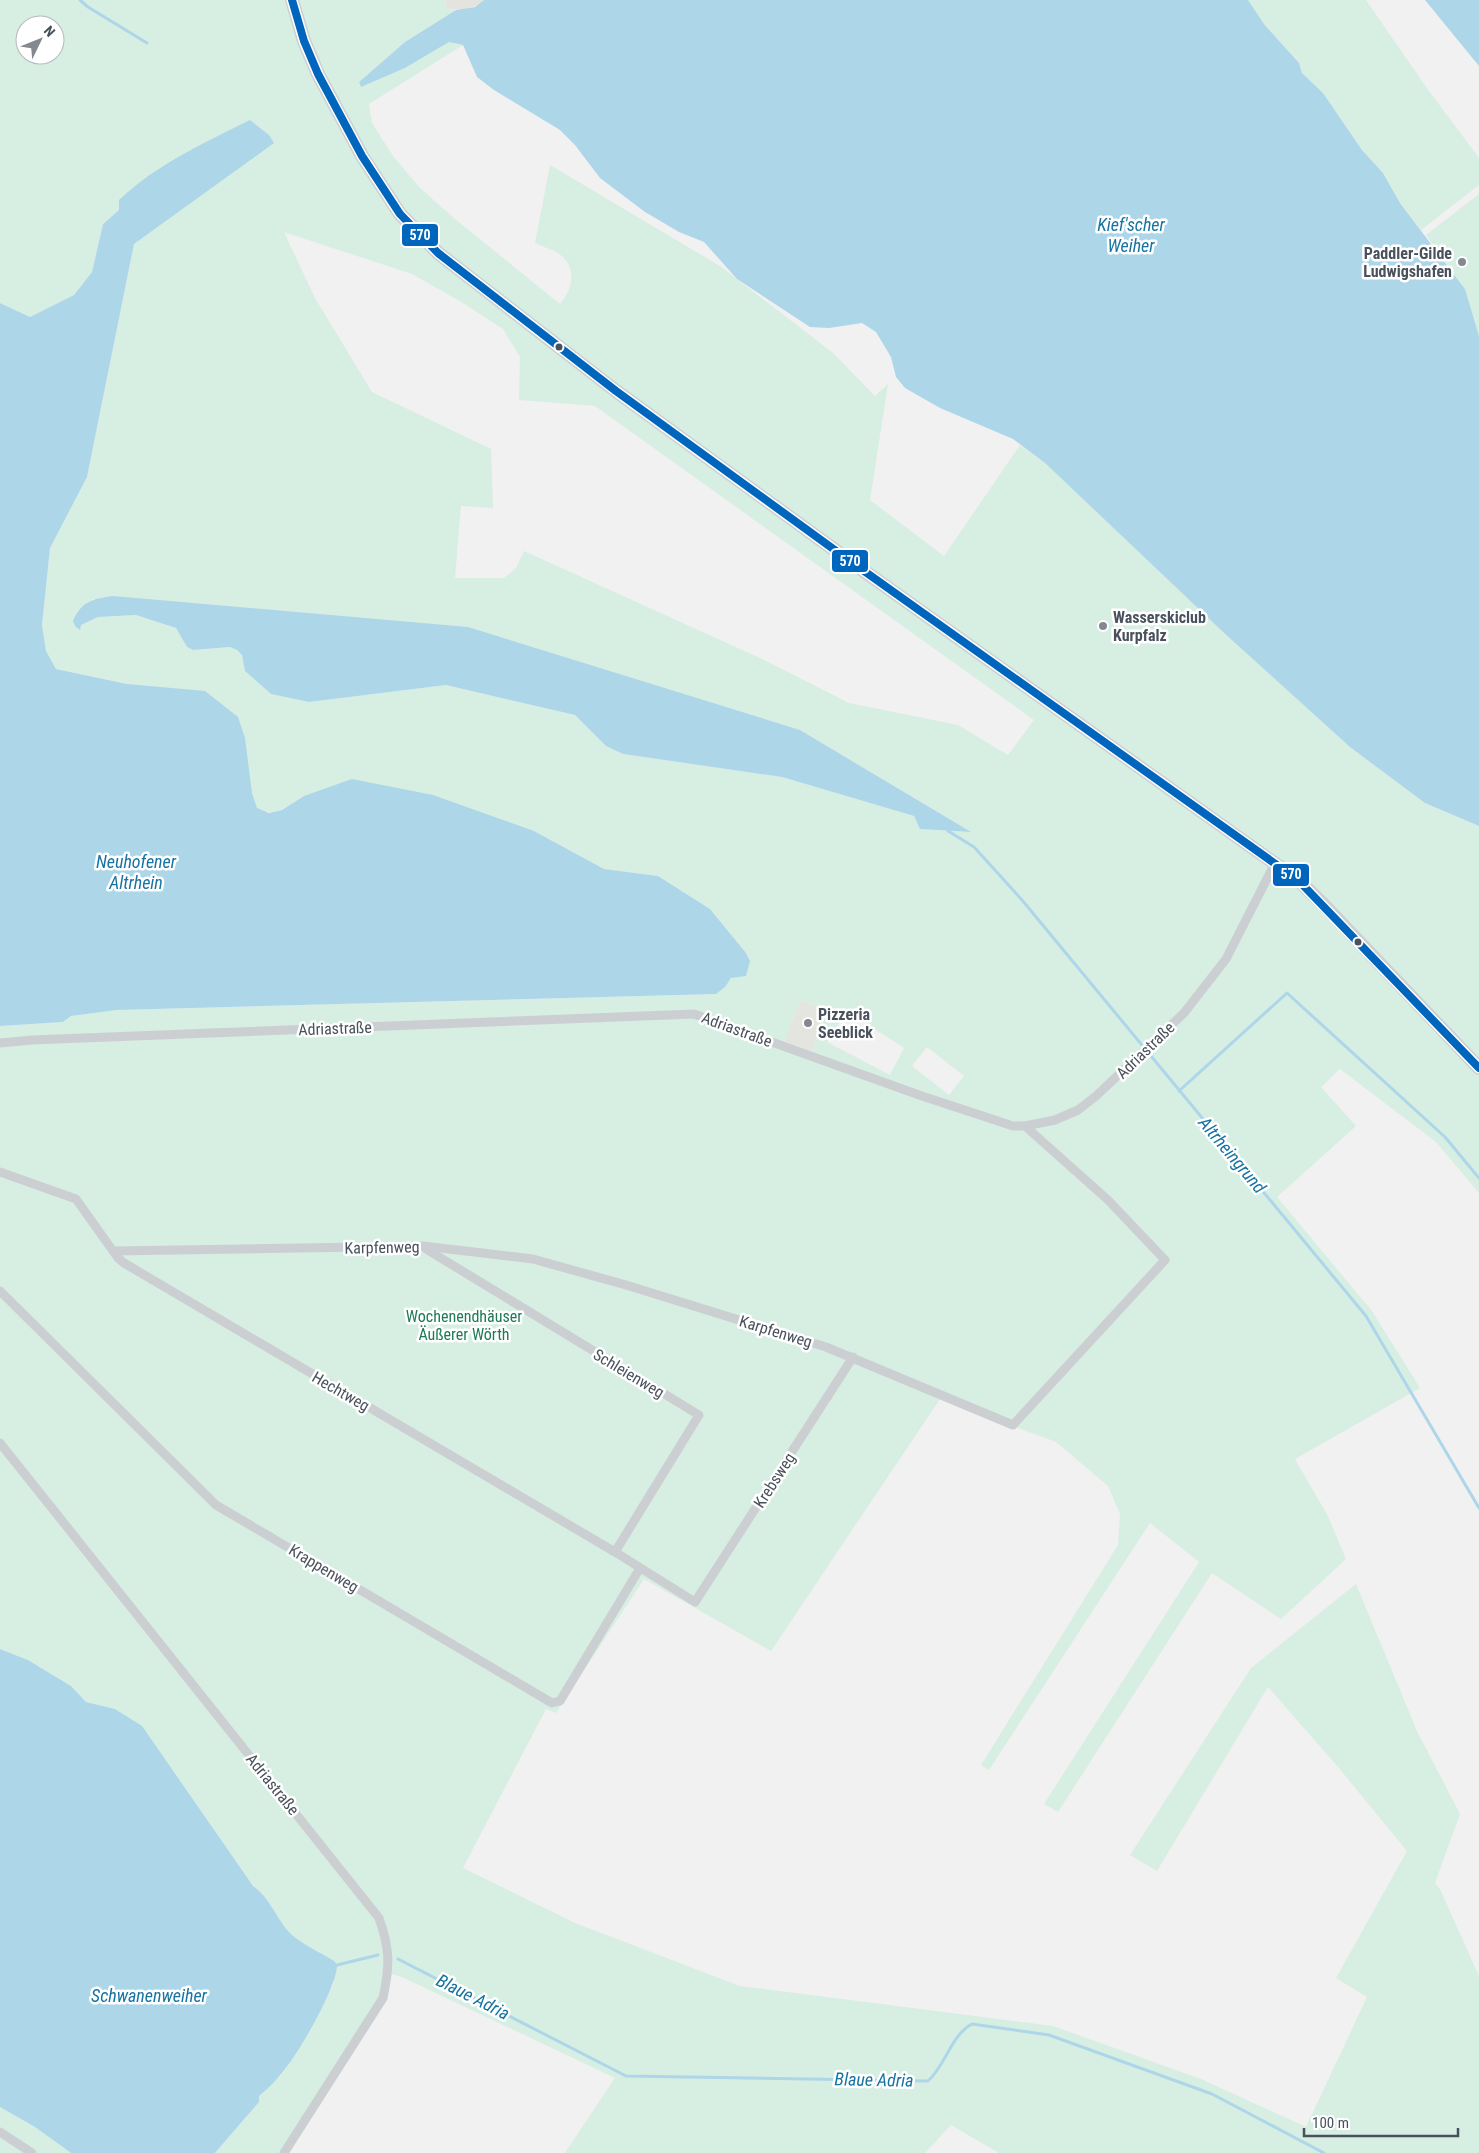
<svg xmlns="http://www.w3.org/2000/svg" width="1479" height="2153" font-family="'Roboto Condensed',sans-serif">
	<rect width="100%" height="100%" fill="#f1f1f1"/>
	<!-- commercial -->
	<polygon fill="#e5e5df" points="800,1000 827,1010 812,1052 784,1042"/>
	<!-- green -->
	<g fill="#d7eee3" fill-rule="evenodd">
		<path d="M0 0H446L447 8 456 10 405 42 359 82 361 87 405 68 449 42 463 45 369 104 372 123 393 156 419 187 455 219 560 304C571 291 577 273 564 258 558 251 543 247 535 243L550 165 720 266 833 353 875 396 888 384 870 500 944 556 1020 445 1045 463 1223 632 1425 803 1479 826V1193L1436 1142 1340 1069 1321 1087 1356 1126 1277 1197 1372 1311 1420 1388 1295 1459 1328 1516 1346 1559 1281 1619 1212 1573 1058 1812 1044 1804 1199 1562 1150 1523 989 1770 981 1765 1118 1545 1120 1514 1108 1486 1056 1442 940 1399 771 1651 644 1579 556 1713 546 1709 463 1868 575 1923 740 1986 1053 2026 1201 2079 1306 2127 1367 1997 1336 1978 1407 1851 1338 1767 1268 1687 1157 1871 1130 1855 1251 1668 1356 1584 1417 1731 1460 1814 1435 1883 1440 1889 1479 1976V2153H999L951 2125 925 2153H565L615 2078 404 1978 392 1974 385 2000 287 2153H215L259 2102V2096L282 2074 306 2037 334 1983V1961C320 1952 303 1945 291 1934 276 1920 270 1897 253 1886L115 1709 86 1702 71 1686 28 1660 0 1649V1026L63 1022 71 1016 117 1010 716 994 749 961 746 953 710 909 658 876 604 869 534 831 304 796C286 807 278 817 257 809L252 793 127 684 56 669 46 651 42 625 49 557 0 590 56 536 87 477 134 244 274 142 119 210 103 224 92 272 74 295 30 317 0 303ZM25 25H55V55H25ZM284 232 412 274 463 303 503 329 520 357 519 400 595 406 1034 720 1008 755 958 725 849 703 760 658 524 551 516 568 504 578H455L461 506 493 508 491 449 372 392 315 298ZM92 599 800 730 970 832 920 829 914 816 782 777 623 754 606 746 575 715 446 685 309 702 271 694 245 671 242 655 237 650 230 647 193 650 187 647 176 628 136 615 98 617 81 625ZM800 1000 827 1010 812 1052 784 1042ZM847 1011 904 1048 890 1075 827 1042ZM927 1047 964 1076 949 1095 912 1066Z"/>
		<polygon points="1248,0 1366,0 1429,91 1479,158 1479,185 1421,230 1400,203 1383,173 1362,150 1323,93 1302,73 1299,63 1264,24"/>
		<polygon points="1479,194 1479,336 1465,289 1426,235"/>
		<polygon points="0,2107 35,2127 71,2153 0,2153"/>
	</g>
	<!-- sand -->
	<path fill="#e4e3de" d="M446 0H484C474 9 460 11 447 8Z"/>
	<!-- water -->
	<g fill="#aed6e9">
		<polygon points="484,0 1248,0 1264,24 1299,63 1302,73 1323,93 1362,150 1383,173 1400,203 1465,289 1479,336 1479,826 1425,803 1350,747 1223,632 1045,463 1013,439 940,408 905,388 896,377 891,357 876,332 862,323 829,328 810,327 737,279 704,242 679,232 645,212 600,178 575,145 560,130 494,90 477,77 463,45 449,42 405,68 361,87 359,82 405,42 456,10 475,7"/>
		<polygon points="1425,0 1479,0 1479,66"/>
		<path d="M250 120 269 135 274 143 134 244 87 477 50 548 42 625 46 651 56 669 127 684 205 691 238 717 245 738 252 793 257 808 269 813 282 810 304 796 352 779 433 795 534 831 604 869 658 876 710 909 746 953 750 961 746 976 731 978 725 987 716 994 117 1010 71 1016 63 1022 0 1026V303L30 317 74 295 92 272 103 224 119 210V200C157 164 204 143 250 120Z"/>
		<path d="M113 596 468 627 800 730 971 832 920 829 914 816 782 777 623 754 606 746 575 715 446 685 309 702 271 694 245 671 242 655 237 650 230 647 193 650 187 647 176 628 136 615 98 617 81 625 80 630 75 626 73 621C82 601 92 599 113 596Z"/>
		<path d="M0 1649 28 1660 71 1686 86 1702 115 1709 142 1726 253 1886C270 1897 276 1919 291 1934 303 1945 320 1952 334 1961L337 1965C337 1988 297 2056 281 2074 275 2082 267 2089 259 2096V2102L215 2153H71L35 2127 0 2107Z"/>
	</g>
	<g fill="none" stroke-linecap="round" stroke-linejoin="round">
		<!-- stream -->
		<g stroke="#aed6e9" stroke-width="3">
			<polyline points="80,0 88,7 147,43"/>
			<polyline points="948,831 974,847 1022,900 1366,1316 1479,1508"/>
			<polyline points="1179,1091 1287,993 1445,1137 1479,1178"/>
			<path d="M398 1959 626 2076 928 2081C946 2065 951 2035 972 2024L1049 2035 1212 2094 1324 2153"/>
			<polyline points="337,1965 378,1955"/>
		</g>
		<!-- street -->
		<g stroke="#cccfd2" stroke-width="9">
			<polyline points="0,1043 32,1040 694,1014 919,1095 1013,1126 1025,1126 1055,1120 1078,1110 1096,1096 1184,1013 1226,959 1275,863"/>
			<polyline points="0,1172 76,1199 118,1258 124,1263 615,1552 695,1602 853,1357"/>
			<polyline points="426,1249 699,1415 615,1552"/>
			<polyline points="114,1251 423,1246 533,1259 626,1285 826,1347 1013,1425 1165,1260 1108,1200 1025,1126"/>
			<polyline points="0,1291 216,1505 552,1703 560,1701 640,1568"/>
			<path d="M0 1443 379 1918C390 1949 390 1965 383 1998L284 2153"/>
			<polyline points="0,2132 32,2153"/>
		</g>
		<!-- secondary -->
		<polyline stroke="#cdcfd2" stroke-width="14" points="292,0 304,41 318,74 362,156 400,214 438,253 616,391 843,556 1298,880 1323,904 1479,1068"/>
		<defs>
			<polyline id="bus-1" points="292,0 304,41 318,74 362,156 400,214 438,253 616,391 843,556 1298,880 1479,1068"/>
		</defs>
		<!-- bus-1 casing -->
		<use href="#bus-1" stroke="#fff" stroke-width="11"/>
		<!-- bus-1 -->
		<use href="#bus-1" stroke="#0065bd" stroke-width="8"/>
	</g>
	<!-- markers -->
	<g fill="#848990" stroke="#fff" stroke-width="2">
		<circle cx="1462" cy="262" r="5"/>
		<circle cx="1103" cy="626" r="5"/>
		<circle cx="808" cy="1023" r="5"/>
	</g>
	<g fill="#49515c" stroke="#fff" stroke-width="2">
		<circle cx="559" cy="347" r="4.5"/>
		<circle cx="1358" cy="942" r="4.5"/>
	</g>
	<g text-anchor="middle" stroke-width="5" stroke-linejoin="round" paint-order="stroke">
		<!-- poi labels -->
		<g font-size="16" font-weight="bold" fill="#49515c" stroke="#fff" text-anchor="start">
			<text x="1452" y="259" text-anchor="end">Paddler-Gilde<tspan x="1452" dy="18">Ludwigshafen</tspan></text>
			<text x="1113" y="623">Wasserskiclub<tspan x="1113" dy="18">Kurpfalz</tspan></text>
			<text x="818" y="1020">Pizzeria<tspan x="818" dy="18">Seeblick</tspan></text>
		</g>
		<!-- street labels -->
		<g font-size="16" fill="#49515c" stroke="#fff">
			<text transform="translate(335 1028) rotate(-2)" y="6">Adriastraße</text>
			<text transform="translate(737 1029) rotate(20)" y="6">Adriastraße</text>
			<text transform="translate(1145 1050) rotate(-44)" y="6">Adriastraße</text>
			<text transform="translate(382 1247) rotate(-1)" y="6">Karpfenweg</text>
			<text transform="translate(776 1331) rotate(17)" y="6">Karpfenweg</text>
			<text transform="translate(629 1373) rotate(31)" y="6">Schleienweg</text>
			<text transform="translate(341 1391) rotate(30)" y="6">Hechtweg</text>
			<text transform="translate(774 1480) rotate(-57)" y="6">Krebsweg</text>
			<text transform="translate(324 1568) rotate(31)" y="6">Krappenweg</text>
			<text transform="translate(273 1784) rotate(51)" y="6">Adriastraße</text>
		</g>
		<!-- park labels -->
		<g font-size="16" fill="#1d7a57" stroke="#fff">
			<text x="464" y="1322">Wochenendhäuser<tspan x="464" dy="18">Äußerer Wörth</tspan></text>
		</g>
		<!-- water labels -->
		<g font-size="18" font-style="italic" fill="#1673a2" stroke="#fff">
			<text x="1131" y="231">Kief'scher<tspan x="1131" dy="21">Weiher</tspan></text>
			<text x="136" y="868">Neuhofener<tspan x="136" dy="21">Altrhein</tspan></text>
			<text transform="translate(1232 1155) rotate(50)" y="6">Altrheingrund</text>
			<text x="149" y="2002">Schwanenweiher</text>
			<text transform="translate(473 1997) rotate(27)" y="6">Blaue Adria</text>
			<text transform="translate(874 2080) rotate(1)" y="6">Blaue Adria</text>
		</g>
	</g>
	<g stroke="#fff" stroke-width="2">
		<rect x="401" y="223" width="38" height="24" rx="5" fill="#0065bd"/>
		<rect x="831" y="549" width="38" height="24" rx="5" fill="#0065bd"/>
		<rect x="1272" y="863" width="38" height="24" rx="5" fill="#0065bd"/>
	</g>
	<g font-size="14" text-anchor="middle" font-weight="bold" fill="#fff">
		<text x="420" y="240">570</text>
		<text x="850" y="566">570</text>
		<text x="1291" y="879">570</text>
	</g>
	<!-- north arrow -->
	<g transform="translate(40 40) rotate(47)"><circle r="24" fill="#ffffff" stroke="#b6b9be"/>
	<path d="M0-4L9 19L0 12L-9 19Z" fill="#848990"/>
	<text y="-8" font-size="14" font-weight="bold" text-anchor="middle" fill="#49515c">N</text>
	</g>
	<!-- scale -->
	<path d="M1304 2128v8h154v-8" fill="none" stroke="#49515c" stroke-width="2.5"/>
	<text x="1312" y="2128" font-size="15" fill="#49515c" stroke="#ffffff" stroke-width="4" paint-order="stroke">100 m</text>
</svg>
